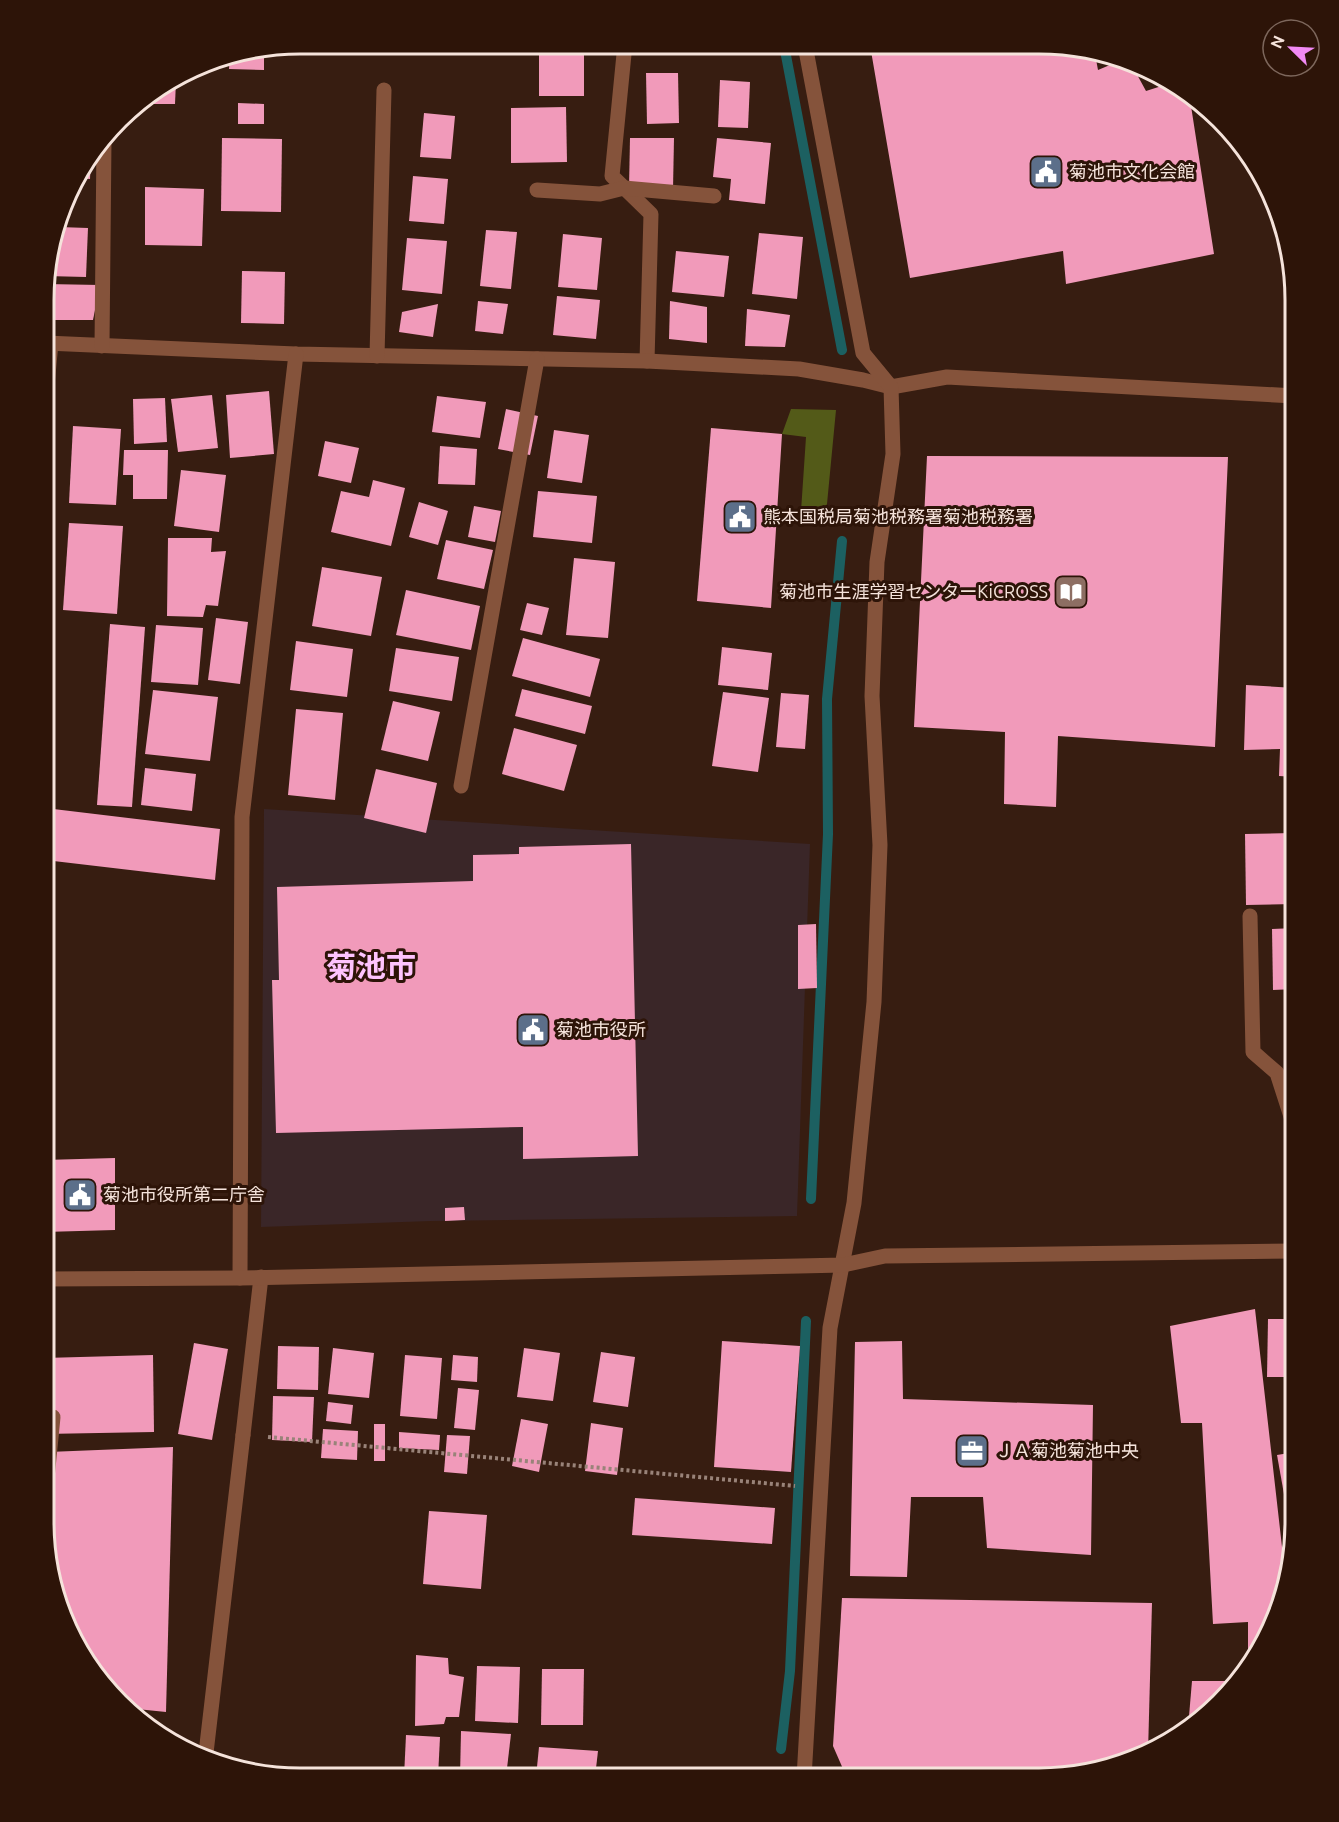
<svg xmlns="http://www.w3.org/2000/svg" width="1339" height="1822" font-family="Ubuntu,'Noto Sans JP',sans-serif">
	<rect width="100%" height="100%" fill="#371d11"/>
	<!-- commercial -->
	<polygon fill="#3a2628" points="264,809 810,844 797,1216 431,1221 261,1227"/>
	<!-- forest -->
	<polygon fill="#535a18" points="791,409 836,410 825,525 800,526 806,437 782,434"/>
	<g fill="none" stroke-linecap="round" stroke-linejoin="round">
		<!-- stream -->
		<g stroke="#1c6061" stroke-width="10">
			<polyline points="784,45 842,350"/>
			<polyline points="811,1199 828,834 827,699 842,541"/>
			<polyline points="781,1749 790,1671 806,1321"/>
		</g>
	</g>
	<!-- building -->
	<g fill="#f19aba">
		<rect x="539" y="44" width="45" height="52"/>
		<polygon points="870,45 1073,46 1095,54 1098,70 1117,62 1134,69 1146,91 1171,83 1182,87 1189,93 1214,254 1066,284 1063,251 910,278"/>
		<polygon points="264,50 264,70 229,69 230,55"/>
		<polygon points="646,73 678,73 679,123 647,124"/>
		<polygon points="720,80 750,82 748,128 718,127"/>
		<polygon points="176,81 175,104 137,104 153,94"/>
		<polygon points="238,103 264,104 264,124 238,124"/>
		<polygon points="566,107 567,162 511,163 511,108"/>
		<polygon points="424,113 455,116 451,159 420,157"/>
		<polygon points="222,138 282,139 281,212 221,211"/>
		<polygon points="630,138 674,138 673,189 629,189"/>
		<polygon points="717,138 771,143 765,204 729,200 731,179 713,177"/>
		<polygon points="91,156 90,179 76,178 78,172"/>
		<polygon points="413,176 448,179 444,224 409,221"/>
		<polygon points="145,187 204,189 202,246 145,245"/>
		<polygon points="59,227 88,228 86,277 46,276 46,266"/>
		<polygon points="486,230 517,232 511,289 480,286"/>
		<polygon points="759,233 803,237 797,299 752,294"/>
		<polygon points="563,234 602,238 597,290 558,287"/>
		<polygon points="407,238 447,241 442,294 402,290"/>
		<polygon points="676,251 729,256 724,297 672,292"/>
		<polygon points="242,271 285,272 284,324 241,323"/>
		<polygon points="46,284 100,285 93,320 46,320"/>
		<polygon points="557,296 600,300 596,339 553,335"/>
		<polygon points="478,301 508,304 503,334 475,331"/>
		<polygon points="670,301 707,307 707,343 669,339"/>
		<polygon points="438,304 433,337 399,332 402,312"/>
		<polygon points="747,309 790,315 785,347 745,346"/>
		<polygon points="269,391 274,454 230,458 226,395"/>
		<polygon points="212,395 218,448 178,452 171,399"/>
		<polygon points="437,396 486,402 480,438 432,432"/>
		<polygon points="165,398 167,442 134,444 133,399"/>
		<polygon points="506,409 538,416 530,455 498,449"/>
		<polygon points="73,426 121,429 116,505 69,503"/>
		<polygon points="711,428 782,434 771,608 697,601"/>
		<polygon points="554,430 589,435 582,483 547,478"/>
		<polygon points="325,441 359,448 351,483 318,476"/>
		<polygon points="440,446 477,449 475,485 438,484"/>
		<polygon points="124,450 168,450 167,499 133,499 133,475 123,475"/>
		<polygon points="927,456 1228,457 1215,747 1058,736 1056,807 1004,804 1005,732 914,727"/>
		<polygon points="181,470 226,475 219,532 174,526"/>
		<polygon points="373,480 405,488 391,546 331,532 341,491 369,497"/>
		<polygon points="538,491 597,496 592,543 533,537"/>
		<polygon points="419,502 448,511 438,545 409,537"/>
		<polygon points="474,506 501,511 495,542 468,537"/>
		<polygon points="69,523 123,526 117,614 63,610"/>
		<polygon points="168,538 212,538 211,552 226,551 218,606 206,605 203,617 167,616"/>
		<polygon points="446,540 493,550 484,589 437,579"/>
		<polygon points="574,558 615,562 608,638 566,635"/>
		<polygon points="322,567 382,577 371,636 312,626"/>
		<polygon points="406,590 480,606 471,650 396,635"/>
		<polygon points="527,603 549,608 542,635 520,630"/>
		<polygon points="216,618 248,622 240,684 208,680"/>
		<polygon points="110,624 145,627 132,807 97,805"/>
		<polygon points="156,625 203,628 198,685 151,682"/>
		<polygon points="523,638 600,659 590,697 512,676"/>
		<polygon points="296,641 353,649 347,697 290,690"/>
		<polygon points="722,647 772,653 768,690 718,685"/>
		<polygon points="396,648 459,657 452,701 389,691"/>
		<polygon points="1246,685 1295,688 1295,777 1279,776 1280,749 1244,750"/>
		<polygon points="522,689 592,706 585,734 515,716"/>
		<polygon points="153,690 218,697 210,761 145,754"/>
		<polygon points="723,692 769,698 758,772 712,766"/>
		<polygon points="781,693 809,695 805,749 776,747"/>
		<polygon points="393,701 440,712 428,761 381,750"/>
		<polygon points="296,709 343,713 335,800 288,795"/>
		<polygon points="514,728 577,745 564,791 502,774"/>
		<polygon points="145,768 196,774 192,811 141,805"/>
		<polygon points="376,769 437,783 426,833 364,818"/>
		<polygon points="45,808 220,829 215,880 45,860"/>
		<polygon points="1293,833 1294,904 1246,905 1245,834"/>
		<polygon points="631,844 638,1156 523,1159 523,1127 276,1133 272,980 279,980 277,887 473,881 473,855 519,854 519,847"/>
		<polygon points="816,924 817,988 798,989 798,925"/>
		<polygon points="1295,928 1295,989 1273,990 1272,929"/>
		<polygon points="1293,1043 1295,1043 1295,1092 1290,1091"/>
		<polygon points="115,1158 115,1230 44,1232 44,1160"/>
		<polygon points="464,1207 465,1220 445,1221 445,1208"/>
		<polygon points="1255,1309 1286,1582 1282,1605 1252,1665 1248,1670 1248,1622 1213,1624 1202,1423 1181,1423 1170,1326"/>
		<polygon points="1268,1319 1295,1319 1295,1377 1267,1377"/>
		<polygon points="722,1341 800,1346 791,1472 714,1467"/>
		<polygon points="902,1341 903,1399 1093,1405 1091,1555 987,1548 983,1497 911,1497 907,1577 850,1576 855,1342"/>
		<polygon points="194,1343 228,1349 212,1440 178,1434"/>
		<polygon points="278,1346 319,1347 318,1390 277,1389"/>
		<polygon points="333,1348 374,1353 369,1398 328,1394"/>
		<polygon points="524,1348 560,1353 553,1401 517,1397"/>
		<polygon points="601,1352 635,1357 628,1407 593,1402"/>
		<polygon points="153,1355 154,1432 44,1434 44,1358"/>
		<polygon points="405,1355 442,1358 437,1419 400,1416"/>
		<polygon points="453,1355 478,1357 477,1382 451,1380"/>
		<polygon points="458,1388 479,1390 475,1430 454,1428"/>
		<polygon points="273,1396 314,1397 312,1442 272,1440"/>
		<polygon points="328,1402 353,1405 351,1424 326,1421"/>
		<polygon points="521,1419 548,1424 539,1472 512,1466"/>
		<polygon points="591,1423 623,1428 617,1475 585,1471"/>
		<rect x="374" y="1424" width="11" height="37"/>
		<polygon points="323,1429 358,1431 357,1460 321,1458"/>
		<polygon points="399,1432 440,1435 439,1450 399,1448"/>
		<polygon points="447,1435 470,1436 467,1474 444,1472"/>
		<polygon points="173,1447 166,1712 127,1708 107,1691 70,1636 49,1546 48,1452"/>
		<polygon points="1295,1452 1295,1510 1287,1511 1277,1455"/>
		<polygon points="635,1498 775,1508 772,1544 632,1535"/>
		<polygon points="429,1511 487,1515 481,1589 423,1584"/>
		<polygon points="842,1598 1152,1603 1148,1753 1039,1778 847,1778 833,1746"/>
		<polygon points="416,1655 448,1658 449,1674 464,1677 459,1717 446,1717 444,1724 415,1726"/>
		<polygon points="477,1666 520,1667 518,1723 475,1721"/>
		<polygon points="542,1669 584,1669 583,1725 541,1725"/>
		<polygon points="1192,1681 1237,1681 1208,1715 1188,1728"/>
		<polygon points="461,1731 511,1734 506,1777 460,1777"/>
		<polygon points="406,1735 440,1737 438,1777 404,1777"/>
		<polygon points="539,1747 598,1751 595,1777 536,1777"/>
	</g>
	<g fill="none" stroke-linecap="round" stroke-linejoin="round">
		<!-- path -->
		<polyline stroke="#998379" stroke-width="4" stroke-dasharray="3 3" stroke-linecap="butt" points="268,1437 795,1486"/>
		<!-- service -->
		<g stroke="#85533b" stroke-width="15">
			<polyline points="44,1509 53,1417"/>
			<polyline points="206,1753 243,1435"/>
		</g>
		<!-- minor -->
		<g stroke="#85533b" stroke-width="15">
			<polyline points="625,44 612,176 651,214 647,361"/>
			<polyline points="537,190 600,194 624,188 714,196"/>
			<polyline points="46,343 296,354 647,361 799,369 863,380 891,387 947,377 1295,396"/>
			<polyline points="102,346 104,140"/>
			<polyline points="377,356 384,90"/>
			<polyline points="45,406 51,343"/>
			<polyline points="461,786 537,359"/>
			<polyline points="1250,916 1253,1052 1277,1073 1295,1129"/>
			<polyline points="240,1278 242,817 296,354"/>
			<polyline points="243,1435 261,1277"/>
			<polyline points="804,1778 830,1328 854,1203 874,1002 880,845 872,696 877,562 893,454 891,387 863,353 805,45"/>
		</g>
		<!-- tertiary -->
		<polyline stroke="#85533b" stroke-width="15" points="44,1279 240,1278 799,1266 843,1265 885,1256 1295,1251"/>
	</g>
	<!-- icons -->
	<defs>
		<symbol id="civic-square" viewBox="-11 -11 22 22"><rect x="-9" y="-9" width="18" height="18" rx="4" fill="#5c6f8a" stroke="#2d1408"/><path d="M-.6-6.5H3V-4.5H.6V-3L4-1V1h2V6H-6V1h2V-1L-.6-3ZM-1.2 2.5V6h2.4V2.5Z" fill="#fff"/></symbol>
		<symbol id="library-square" viewBox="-11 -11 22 22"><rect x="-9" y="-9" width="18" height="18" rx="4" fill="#8d6e63" stroke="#2d1408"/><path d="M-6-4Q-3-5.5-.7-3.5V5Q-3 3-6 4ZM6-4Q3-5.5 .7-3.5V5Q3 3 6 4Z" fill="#fff"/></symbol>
		<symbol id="office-square" viewBox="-11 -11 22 22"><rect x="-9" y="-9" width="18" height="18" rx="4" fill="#5c6f8a" stroke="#2d1408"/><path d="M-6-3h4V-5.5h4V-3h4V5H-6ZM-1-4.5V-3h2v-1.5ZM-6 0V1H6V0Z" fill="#fff"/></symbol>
	</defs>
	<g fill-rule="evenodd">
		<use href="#civic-square" x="1027" y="153" width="38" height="38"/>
		<use href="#civic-square" x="721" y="498" width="38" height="38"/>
		<use href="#library-square" x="1052" y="573" width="38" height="38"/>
		<use href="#civic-square" x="514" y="1011" width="38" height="38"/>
		<use href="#civic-square" x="61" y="1176" width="38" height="38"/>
		<use href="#office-square" x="953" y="1432" width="38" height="38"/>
	</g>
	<g text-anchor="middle" stroke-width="6" stroke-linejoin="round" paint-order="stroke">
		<!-- poi labels -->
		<g font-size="18" fill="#f5e3db" stroke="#2d1408" text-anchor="start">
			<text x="1069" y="178">菊池市文化会館</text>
			<text x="763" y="523">熊本国税局菊池税務署菊池税務署</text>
			<text x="1048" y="598" text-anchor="end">菊池市生涯学習センターKiCROSS</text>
			<text x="556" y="1036">菊池市役所</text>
			<text x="103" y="1201">菊池市役所第二庁舎</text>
			<text x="995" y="1457">ＪＡ菊池菊池中央</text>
		</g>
		<!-- town labels -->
		<g font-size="30" font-weight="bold" fill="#fec4fe" stroke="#2d1408">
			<text x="371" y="977">菊池市</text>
		</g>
	</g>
	<!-- crop -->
	<path d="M0 0H1339V1822H0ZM300 54H1039A246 246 0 0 1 1285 300V1522A246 246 0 0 1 1039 1768H300A246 246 0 0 1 54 1522V300A246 246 0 0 1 300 54Z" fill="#2d1408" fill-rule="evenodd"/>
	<path fill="none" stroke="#f5e3db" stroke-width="3" d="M300 54H1039A246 246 0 0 1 1285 300V1522A246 246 0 0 1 1039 1768H300A246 246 0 0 1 54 1522V300A246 246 0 0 1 300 54Z"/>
	<!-- north arrow -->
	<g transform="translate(1291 48) rotate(294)"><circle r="28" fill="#2d1408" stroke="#7d675c" stroke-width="1.5"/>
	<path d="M0-4.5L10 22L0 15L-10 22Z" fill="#f18af4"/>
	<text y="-9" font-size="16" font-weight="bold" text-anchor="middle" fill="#f5e3db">N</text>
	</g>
</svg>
